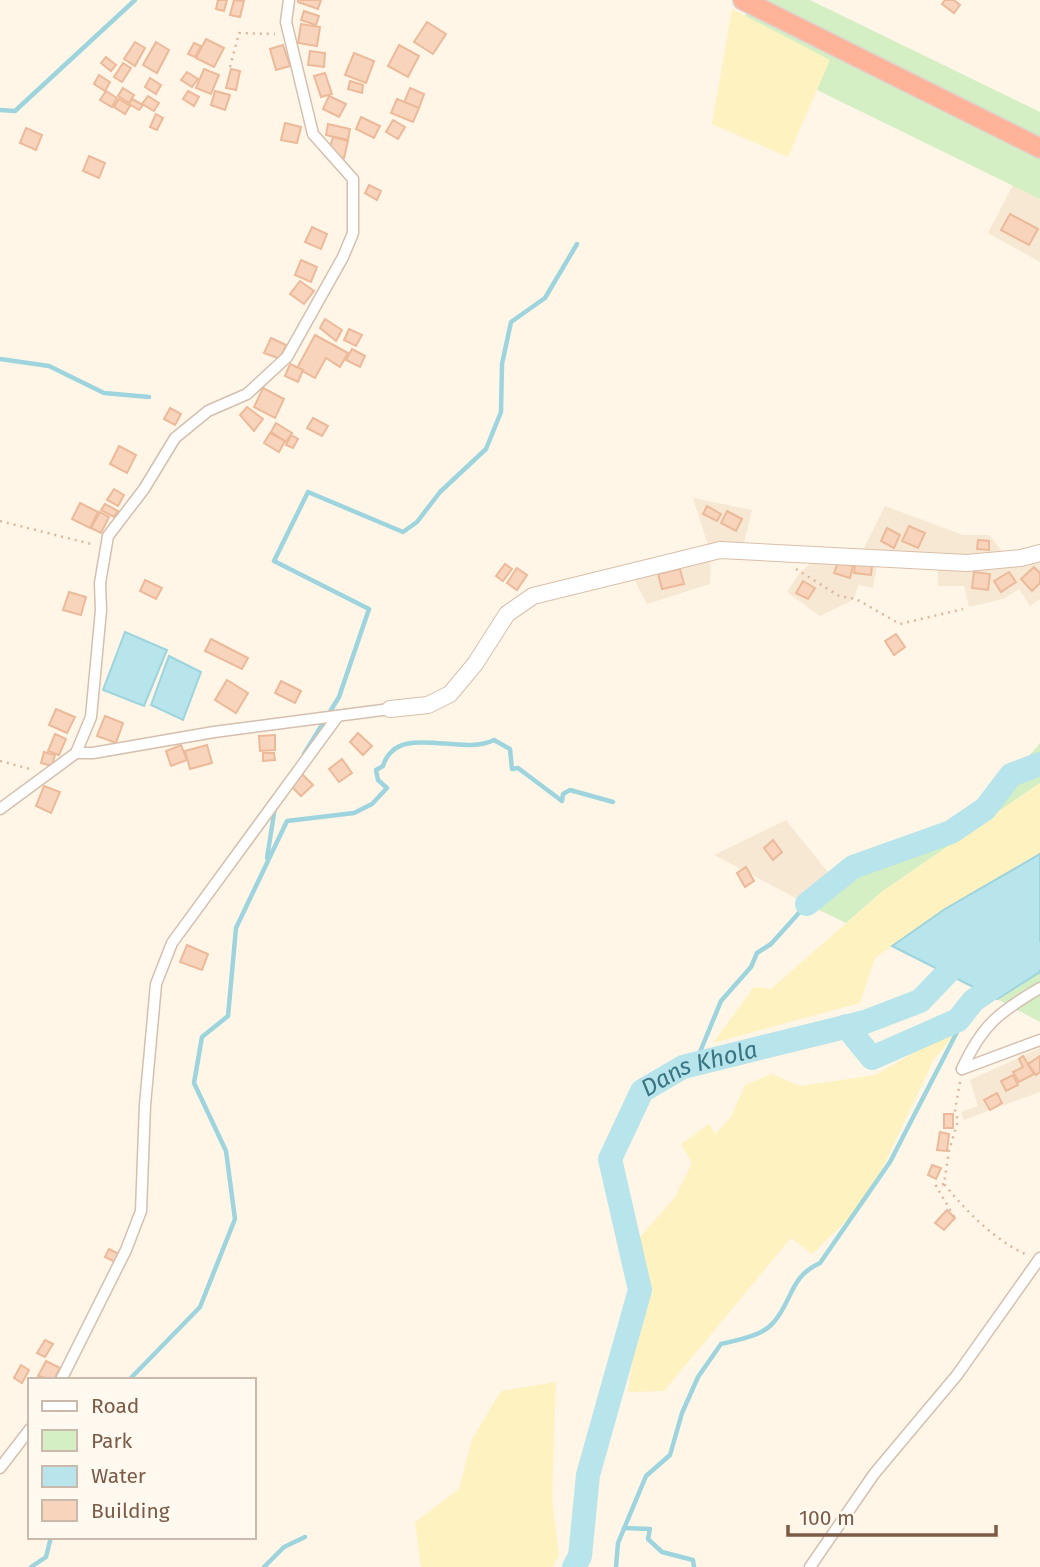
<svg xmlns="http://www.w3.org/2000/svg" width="1040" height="1567" font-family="'Fira Sans',sans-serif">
	<rect width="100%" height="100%" fill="#fff6e7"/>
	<!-- residential -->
	<g fill="#f7e8d4">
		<polygon points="1013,185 1040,199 1040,262 988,233"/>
		<polygon points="693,498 752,510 742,551 711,553 710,584 647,604 630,571 710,552"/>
		<polygon points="885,506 963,535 989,535 1009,560 1040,553 1040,599 1030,606 1019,589 1003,599 969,607 964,586 938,586 938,563 878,559 873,588 859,585 853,600 820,616 787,592 800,572 821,555 860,556"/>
		<polygon points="786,820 835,881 807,904 714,855"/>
		<polygon points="1040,1048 1040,1092 964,1120 961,1112 978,1106 970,1080"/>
	</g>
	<!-- green -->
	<g fill="#d4efc3">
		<polygon points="753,0 810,0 1040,112 1040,199 817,90 745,16"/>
		<polygon points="1040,743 1040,783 883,891 846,923 807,904 853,867 951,832 984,809"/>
		<polygon points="1040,972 1040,1022 997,999"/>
	</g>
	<!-- sand -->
	<g fill="#fff2c1">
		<polygon points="732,9 830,60 788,157 712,124"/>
		<polygon points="1040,783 1040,854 945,909 875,958 860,1003 713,1043 754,987 771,989 883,891"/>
		<polygon points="963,1025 934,1059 867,1201 812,1254 791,1238 664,1391 628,1392 643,1287 633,1245 675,1197 692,1163 681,1144 709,1124 715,1134 731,1117 745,1085 772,1074 800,1086 875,1075"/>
		<polygon points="556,1382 552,1499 559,1555 553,1567 421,1567 415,1522 459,1489 472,1439 501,1391"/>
	</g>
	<!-- water -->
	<g fill="#b8e4eb" stroke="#9dd4de" stroke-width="2">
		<polygon points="125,632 167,650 144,706 103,690"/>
		<polygon points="169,656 201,672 183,720 151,705"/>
		<polygon points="1040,854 1040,972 997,999 892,946 945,909"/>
	</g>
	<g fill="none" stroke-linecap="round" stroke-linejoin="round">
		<!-- stream -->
		<g stroke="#9dd4de" stroke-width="4.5">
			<polyline points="0,110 15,111 135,0"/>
			<polyline points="0,359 49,366 104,393 149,397"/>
			<polyline points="304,754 339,697 369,609 274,561 308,492 403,532 417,522 440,492 486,449 501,412 502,364 511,322 545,298 577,244"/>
			<polyline points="267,858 275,807"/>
			<polyline points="695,1064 721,1001 751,967 757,953 771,944 807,904"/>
			<path d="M129 1380 200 1307 235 1219 226 1151 194 1083 202 1037 228 1016 236 928 287 821 354 813 372 804 387 788 378 780 376 770 383 766C397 721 460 757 494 740L510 749 512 769 518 768 562 801 563 794 570 790 613 802"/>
			<polyline points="624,1528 650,1529 648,1539 662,1552 693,1560 694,1567"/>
			<polyline points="31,1567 46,1557 51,1537"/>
			<polyline points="264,1567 284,1547 305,1537"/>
			<path d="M616 1567 618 1543 646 1476 670 1455 682 1413 698 1377 721 1344C738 1340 762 1336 773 1323 793 1301 789 1277 820 1263L890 1162 973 1001"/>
		</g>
		<!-- river -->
		<g stroke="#b8e4eb" stroke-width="24">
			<polyline points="807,904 853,867 951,832 985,809 1011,775 1040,764"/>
			<polyline points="846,1026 872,1058 958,1020 973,1001 1040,954"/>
			<path id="s1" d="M574 1567 580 1556 588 1475 640 1290 610 1159 642 1091 683 1067 865 1022 920 1001 970 949"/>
		</g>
	</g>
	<!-- building -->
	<g fill="#f7d4bb" stroke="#ecba9a" stroke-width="2">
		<polygon points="218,0 227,0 224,11 216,9"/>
		<polygon points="234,0 244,1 240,17 230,15"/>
		<polygon points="298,0 321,0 318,9 298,2"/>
		<polygon points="945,0 954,0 960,5 954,13 942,4"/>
		<polygon points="304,11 319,16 316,25 301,20"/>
		<polygon points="427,22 446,34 433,54 414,42"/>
		<polygon points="301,24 320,27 317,46 298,43"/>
		<polygon points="206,39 224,48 214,67 196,58"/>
		<polygon points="135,42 145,48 135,66 124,59"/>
		<polygon points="156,42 169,50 157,73 143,65"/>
		<polygon points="194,43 201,46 195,57 188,54"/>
		<polygon points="283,45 290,66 276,70 270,49"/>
		<polygon points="399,45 419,56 408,77 388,66"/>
		<polygon points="310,51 325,53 324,67 308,65"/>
		<polygon points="354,53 374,61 366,83 345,75"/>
		<polygon points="106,57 116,65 111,71 101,63"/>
		<polygon points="123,63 131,68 122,82 114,77"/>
		<polygon points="204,69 219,75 211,94 196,88"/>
		<polygon points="231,69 240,71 236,90 226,88"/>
		<polygon points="187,72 198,79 192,87 181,80"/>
		<polygon points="325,73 332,94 321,97 314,76"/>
		<polygon points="99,75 110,82 105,91 94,84"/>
		<polygon points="150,78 161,85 156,94 145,87"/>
		<polygon points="350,81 363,85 362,93 348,89"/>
		<polygon points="123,88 134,95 129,103 118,96"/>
		<polygon points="410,88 424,94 419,108 404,103"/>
		<polygon points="106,91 117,98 112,107 100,100"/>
		<polygon points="188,91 199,97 194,106 183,99"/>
		<polygon points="215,91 230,95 225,110 211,105"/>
		<polygon points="148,96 159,103 154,111 142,104"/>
		<polygon points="329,96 346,104 339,117 323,109"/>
		<polygon points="119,99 130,106 125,114 114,107"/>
		<polygon points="132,99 143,105 139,110 129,104"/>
		<polygon points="397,99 419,108 413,122 391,113"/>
		<polygon points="156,114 163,118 157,130 150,127"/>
		<polygon points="361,117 380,126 374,138 356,129"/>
		<polygon points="393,120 405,127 398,139 386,132"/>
		<polygon points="285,123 301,127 297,143 281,140"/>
		<polygon points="328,124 350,129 348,140 326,135"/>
		<polygon points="26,128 42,135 36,150 20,143"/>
		<polygon points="333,137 348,141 344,158 328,154"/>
		<polygon points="89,156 105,163 99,178 83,171"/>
		<polygon points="369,185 381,191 377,200 365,193"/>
		<polygon points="1010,214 1038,229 1029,245 1001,230"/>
		<polygon points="312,227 327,234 321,249 305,242"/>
		<polygon points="301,260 317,267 311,282 295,275"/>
		<polygon points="300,281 314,291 304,304 290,294"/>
		<polygon points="325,319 342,330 336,341 320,328"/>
		<polygon points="349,329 362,335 356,346 344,340"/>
		<polygon points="315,335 348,353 340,367 326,358 315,378 297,368"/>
		<polygon points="271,338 286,345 280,359 264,353"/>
		<polygon points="352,349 365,356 360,367 346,360"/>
		<polygon points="290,364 303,370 298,382 285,376"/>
		<polygon points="263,388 284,399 275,418 254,407"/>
		<polygon points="247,407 263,419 254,431 240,415"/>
		<polygon points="170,408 181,414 175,425 164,419"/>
		<polygon points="313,418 328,426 322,436 307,428"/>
		<polygon points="276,423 292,433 286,442 271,432"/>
		<polygon points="270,433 285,441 279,452 264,443"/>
		<polygon points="291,435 298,439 293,448 286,445"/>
		<polygon points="119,446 136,455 127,473 110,464"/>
		<polygon points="114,489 124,495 118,506 107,500"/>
		<polygon points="80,503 98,512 90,528 72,519"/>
		<polygon points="105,504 118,511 114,517 101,510"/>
		<polygon points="707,506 721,514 717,521 703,514"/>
		<polygon points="727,511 742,519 736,531 721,523"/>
		<polygon points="100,512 109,517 101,533 91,528"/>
		<polygon points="909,526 925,533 918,548 902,541"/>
		<polygon points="887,528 900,535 894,548 881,541"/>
		<polygon points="978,540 989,541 989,550 977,549"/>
		<polygon points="838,562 853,566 850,578 834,573"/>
		<polygon points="505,564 512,569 503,581 496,576"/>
		<polygon points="855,564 872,566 871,575 854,573"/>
		<polygon points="1034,567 1040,573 1040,583 1032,591 1021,579"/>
		<polygon points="517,568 527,575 517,590 507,583"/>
		<polygon points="680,569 684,584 662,589 658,574"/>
		<polygon points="974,572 990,574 988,590 972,588"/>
		<polygon points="1009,572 1016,582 1001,592 994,581"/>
		<polygon points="145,580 162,588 156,599 140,591"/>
		<polygon points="803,581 815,588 808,599 796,593"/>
		<polygon points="69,592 86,597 81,615 63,610"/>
		<polygon points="896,634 905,647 894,655 885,641"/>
		<polygon points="211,639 248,658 242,669 205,651"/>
		<polygon points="227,680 248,693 236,713 215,700"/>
		<polygon points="281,681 301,691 295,703 275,693"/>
		<polygon points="56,709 75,717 67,733 49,725"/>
		<polygon points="105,716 123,723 116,743 97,736"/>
		<polygon points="358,733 372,746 363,755 350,742"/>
		<polygon points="55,734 66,739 59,755 48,751"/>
		<polygon points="275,735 275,750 260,751 259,736"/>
		<polygon points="181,745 187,760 171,766 166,751"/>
		<polygon points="207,745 212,763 190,769 185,751"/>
		<polygon points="44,752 55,755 52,766 41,763"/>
		<polygon points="263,753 274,753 275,760 263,761"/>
		<polygon points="342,759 352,773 339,782 329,769"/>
		<polygon points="302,774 313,785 301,796 290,785"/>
		<polygon points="44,786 60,792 51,813 36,806"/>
		<polygon points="773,840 782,852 773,860 764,848"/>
		<polygon points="746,867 754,881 745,887 737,873"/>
		<polygon points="187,945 208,954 202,970 180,962"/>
		<polygon points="1023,1056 1034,1074 1019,1082 1013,1072 1023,1067 1019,1059"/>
		<polygon points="1040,1056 1040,1072 1036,1075 1028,1064"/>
		<polygon points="1013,1075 1018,1085 1006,1091 1001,1081"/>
		<polygon points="997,1093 1002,1103 990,1110 984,1100"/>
		<rect x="944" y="1114" width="9" height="14"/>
		<polygon points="940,1132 949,1134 947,1151 937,1150"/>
		<polygon points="932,1165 941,1168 936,1179 928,1175"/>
		<polygon points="947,1210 955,1218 944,1230 935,1223"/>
		<polygon points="109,1249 119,1254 115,1262 105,1257"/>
		<polygon points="45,1340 53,1344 45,1357 37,1353"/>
		<polygon points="46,1361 60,1368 54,1380 38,1376"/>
		<polygon points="21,1365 29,1370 22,1383 14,1378"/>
	</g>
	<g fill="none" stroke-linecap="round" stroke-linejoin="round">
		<defs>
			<g id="street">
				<polyline points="76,753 91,717 101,610 100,583 108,536 144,489 175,438 208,411 247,394 287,357 343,257 353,233 353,179 313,134 286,22 289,0"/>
				<polyline points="0,809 76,753 93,753 214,732 390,709"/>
				<path d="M962 1069C982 1025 999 1012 1040 988"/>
				<polyline points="962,1069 1040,1040"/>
				<polyline points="61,1380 126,1250 141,1211 145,1105 156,984 172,943 338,716"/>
				<polyline points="0,1468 30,1429"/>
				<polyline points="810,1567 874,1474 957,1375 1040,1258"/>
			</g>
			<polyline id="secondary" points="390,709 428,705 450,694 475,664 507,614 533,596 720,550 967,563 1021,558 1040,553"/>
			<polyline id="highway" points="743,0 1040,148"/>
		</defs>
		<!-- street casing -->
		<use href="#street" stroke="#d5bfae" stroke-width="13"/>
		<!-- secondary casing -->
		<use href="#secondary" stroke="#d9bfaa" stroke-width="18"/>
		<!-- highway casing -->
		<use href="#highway" stroke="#ddd4cf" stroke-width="22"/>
		<!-- path -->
		<g stroke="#ddb79d" stroke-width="2.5" stroke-dasharray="2 5" stroke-linecap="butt">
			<polyline points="230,67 239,33 275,34"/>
			<polyline points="0,521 95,545"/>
			<polyline points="796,569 839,596 856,599 900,624 963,609"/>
			<polyline points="0,761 34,770"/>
			<path d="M960 1082 955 1110 958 1121 949 1151 944 1184C968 1213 994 1240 1029 1256"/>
			<polyline points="944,1184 936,1186 955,1218"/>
		</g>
		<!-- street -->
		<use href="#street" stroke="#fff" stroke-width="10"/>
		<!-- secondary -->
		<use href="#secondary" stroke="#fff" stroke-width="16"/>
		<!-- highway -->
		<use href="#highway" stroke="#ffb398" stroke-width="19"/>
	</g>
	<g text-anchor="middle" stroke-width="7" stroke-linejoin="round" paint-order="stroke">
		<!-- water labels -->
		<g font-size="24" font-style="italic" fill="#397683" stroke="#fff9f0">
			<text dy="8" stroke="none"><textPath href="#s1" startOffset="558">Dans Khola</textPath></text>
		</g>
	</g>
	<!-- legend -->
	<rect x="28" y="1378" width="228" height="161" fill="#fff9f0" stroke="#cbbaac" stroke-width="2"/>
	<rect x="42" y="1401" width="35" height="10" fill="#ffffff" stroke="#cbbaac" stroke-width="2"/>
	<text x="91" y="1413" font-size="21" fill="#7c5b47">Road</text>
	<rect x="42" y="1430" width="35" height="21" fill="#d4efc3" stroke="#cbbaac" stroke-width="2"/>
	<text x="91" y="1448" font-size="21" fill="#7c5b47">Park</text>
	<rect x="42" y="1466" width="35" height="21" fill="#b8e4eb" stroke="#cbbaac" stroke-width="2"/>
	<text x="91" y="1483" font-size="21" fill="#7c5b47">Water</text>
	<rect x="42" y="1500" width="35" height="21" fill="#f7d4bb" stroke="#cbbaac" stroke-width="2"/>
	<text x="91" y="1518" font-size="21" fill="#7c5b47">Building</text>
	<!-- scale -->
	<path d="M788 1525v10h208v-10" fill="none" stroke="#7c5b47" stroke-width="3.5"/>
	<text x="799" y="1525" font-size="21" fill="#7c5b47" stroke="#fff9f0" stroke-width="5" paint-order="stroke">100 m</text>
</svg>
